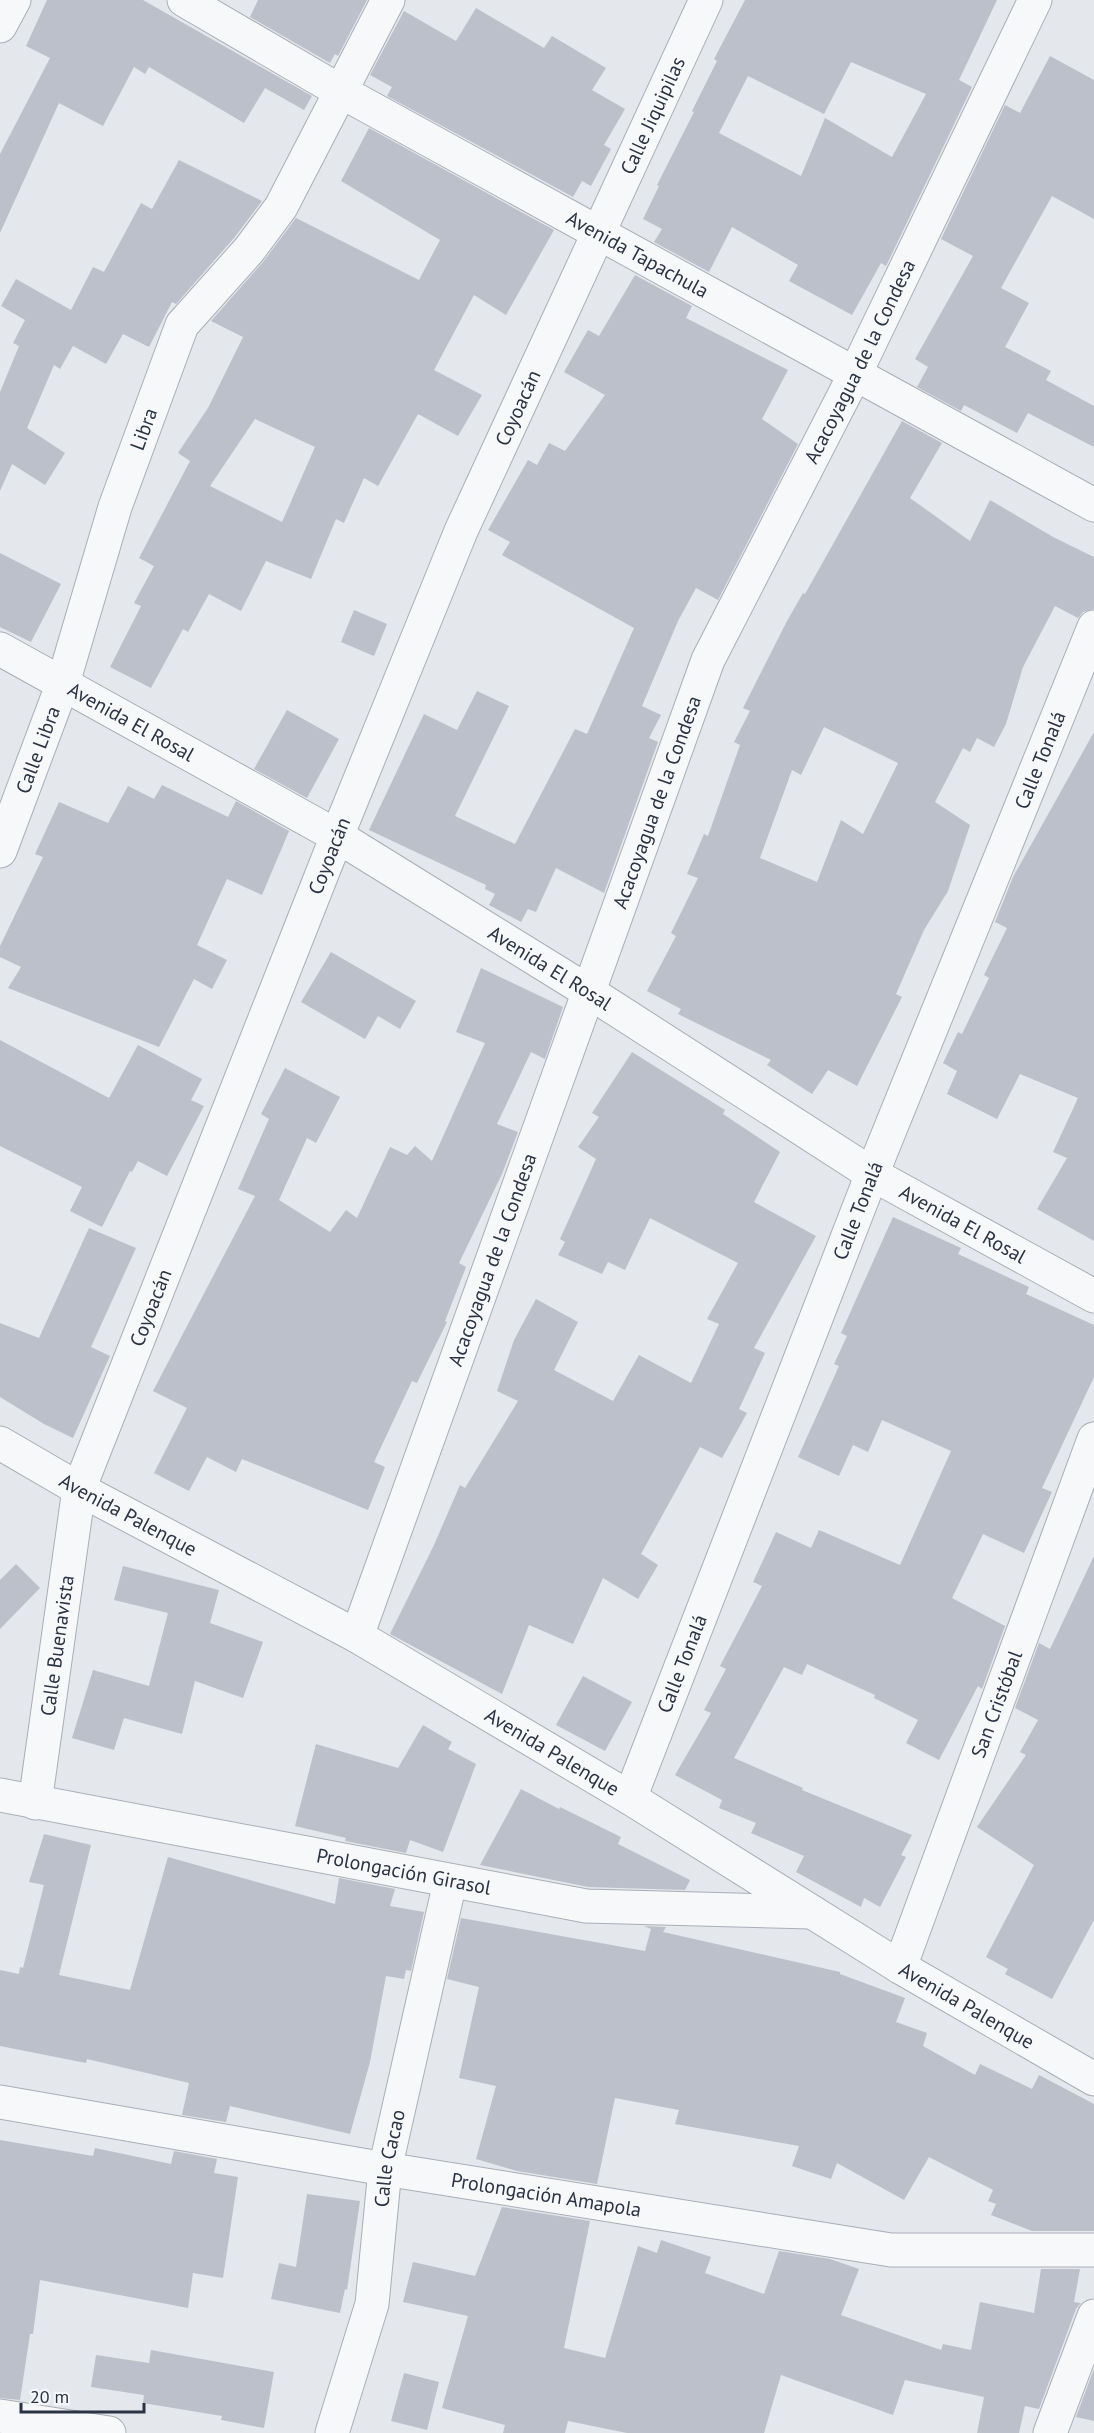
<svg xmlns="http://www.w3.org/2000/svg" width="1094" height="2433" font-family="'PT Sans',sans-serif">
	<rect width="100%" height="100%" fill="#e4e7ec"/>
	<!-- building -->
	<g fill="#bbc0ca" fill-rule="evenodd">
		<polygon points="47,0 143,0 312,96 304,110 265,88 244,123 149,67 145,74 134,67 103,126 59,103 0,233 0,154 50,58 26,46"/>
		<polygon points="258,0 367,0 338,56 335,54 330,63 250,17"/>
		<path d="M745 0H997L959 80 972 87 886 266 881 263 852 315 789 281 798 265 732 227 709 272 654 242 662 229 643 219 659 186 657 185 694 112 692 111 717 61 714 59ZM851 62 926 94 892 157 825 118 801 176 719 133 748 76 824 114Z"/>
		<polygon points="476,8 544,48 552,36 606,68 592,90 625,109 604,145 611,149 591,186 582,181 573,197 387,96 392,87 370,75 404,11 456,41"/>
		<polygon points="1050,56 1094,80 1094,219 1052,196 1001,288 1029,303 1005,347 1051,371 1046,380 1094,406 1094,447 1028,413 1017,433 964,405 961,411 917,387 928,367 915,359 973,256 941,239 1005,105 1020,113"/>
		<path d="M369 128 554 230 506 315 474 295 434 370 482 395 458 436 418 414 378 486 364 478 344 523 336 519 311 579 266 561 241 611 209 594 188 632 183 629 151 688 110 667 141 606 134 603 154 566 139 558 190 461 178 453 208 408 243 337 211 321 263 262 296 218 419 280 440 240 341 181ZM255 419 315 447 282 522 210 486Z"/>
		<polygon points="179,160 262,201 234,238 176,304 172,302 149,347 123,334 106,364 73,346 60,369 54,365 27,428 65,453 45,485 12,464 0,491 0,392 19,346 13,343 25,320 1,306 16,279 71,310 93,267 104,272 141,203 152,209"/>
		<polygon points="635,275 692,306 686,318 788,370 762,419 798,444 718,600 696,588 678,621 642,706 661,715 649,738 658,742 604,893 556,868 536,912 528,909 521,922 489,905 495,894 485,889 486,885 369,830 424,714 457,730 477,691 509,706 455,816 515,844 575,729 587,734 634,628 502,555 510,542 488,530 528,460 537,465 549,443 565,451 605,395 564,372 588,330 599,336"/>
		<path d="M902 421 942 443 910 498 970 541 990 500 1055 538 1094 557V609L1083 612 1078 618 1055 606 1023 667 1006 724 994 747 977 738 970 752 963 748 935 802 970 825 948 891 924 930 896 994 902 997 857 1086 828 1070 812 1094 767 1065 771 1060 678 1014 681 1009 647 991 676 936 671 933 698 878 687 874 704 834 708 836 740 745 734 742 750 711 743 708 787 621 803 593 805 594ZM824 727 898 763 863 834 841 820 817 882 760 858 792 770 801 775Z"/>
		<polygon points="0,553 61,584 31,642 0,627"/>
		<polygon points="354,610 387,624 374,656 341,642"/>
		<polygon points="287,710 339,739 307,798 254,769"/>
		<polygon points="1094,732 1094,1241 1037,1209 1067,1158 1053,1152 1078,1098 1020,1074 997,1119 947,1094 957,1071 943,1063 958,1032 962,1034 989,978 984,975 1007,928 995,922 1013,877"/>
		<polygon points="162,785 228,817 236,801 289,831 262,895 227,879 197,945 227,960 212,989 194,979 159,1047 8,988 21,967 0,957 0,946 43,857 35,854 59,802 108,823 128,786 154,799"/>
		<polygon points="331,952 416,1001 400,1029 378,1016 365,1039 301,1002"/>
		<polygon points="481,968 563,1007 545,1059 531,1052 497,1124 518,1132 502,1174 459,1263 466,1267 445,1321 447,1322 417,1383 412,1381 374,1462 385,1467 368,1510 242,1459 236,1472 207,1457 189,1491 154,1473 187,1408 153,1391 255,1196 238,1189 269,1119 261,1114 285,1068 340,1097 316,1143 307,1138 279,1200 330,1232 346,1210 357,1218 390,1147 407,1155 415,1146 432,1161 485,1043 456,1032"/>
		<polygon points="0,1040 109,1098 138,1045 202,1079 191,1100 204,1106 167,1176 138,1161 132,1172 130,1171 102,1227 70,1211 82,1187 0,1146"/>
		<polygon points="632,1052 725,1110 723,1114 780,1152 754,1202 816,1236 754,1348 765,1353 739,1409 747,1413 722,1458 700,1447 641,1554 658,1565 638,1599 603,1578 573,1644 529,1625 502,1694 390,1634 434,1545 460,1485 465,1488 518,1401 497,1391 514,1340 536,1299 578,1322 554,1370 613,1401 639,1355 691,1383 719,1324 707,1319 738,1263 650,1218 625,1270 608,1262 602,1274 558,1255 565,1242 560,1239 596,1159 578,1147 599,1117 592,1113"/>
		<polygon points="893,1217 961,1248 958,1254 1029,1287 1026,1294 1094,1325 1094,1377 1042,1488 1052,1492 1024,1553 983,1534 952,1598 1005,1626 982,1689 978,1686 939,1760 906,1743 918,1720 874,1698 875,1695 807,1664 802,1675 784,1667 734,1758 803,1788 802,1790 912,1835 901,1855 906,1857 880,1907 864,1898 861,1907 796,1872 804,1856 751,1833 756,1823 719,1808 722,1800 675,1775 711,1713 704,1710 726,1669 720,1666 762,1586 753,1582 776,1532 811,1548 819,1530 900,1565 951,1451 882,1420 868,1452 853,1445 839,1476 798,1457 839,1366 834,1364 847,1336 841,1333"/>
		<polygon points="89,1228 136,1248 91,1347 110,1356 73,1438 44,1424 0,1397 0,1323 39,1338"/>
		<polygon points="1094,1556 1094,1920 1052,1999 1005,1974 1008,1969 986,1957 1034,1865 977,1827 1026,1755 1020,1752 1038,1720 1015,1708 1039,1643 1050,1649"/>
		<polygon points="16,1564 40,1588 0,1629 0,1580"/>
		<polygon points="123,1566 219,1590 210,1623 263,1642 243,1698 195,1681 182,1734 124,1718 114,1750 72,1738 93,1670 149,1686 168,1613 114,1600"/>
		<polygon points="583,1676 632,1702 605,1751 556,1725"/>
		<polygon points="423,1725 452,1742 448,1749 476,1764 443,1852 410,1840 406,1853 345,1841 346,1838 295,1826 316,1744 398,1768"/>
		<polygon points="521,1789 559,1809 560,1807 621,1837 618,1844 690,1880 685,1890 588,1887 480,1865"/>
		<polygon points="44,1834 91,1845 59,1975 130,1990 168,1857 335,1904 339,1878 395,1889 390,1906 424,1912 411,1971 406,1970 404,1979 386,1976 370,2062 350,2134 230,2106 226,2122 182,2115 189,2083 87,2059 86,2063 0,2046 0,1970 19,1974 20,1967 23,1968 44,1885 29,1882"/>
		<polygon points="461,1918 645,1951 651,1929 644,1926 666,1927 663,1932 840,1972 840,1974 905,1998 896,2022 927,2033 923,2046 975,2075 980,2064 1032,2089 1039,2075 1094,2104 1094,2231 1032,2231 991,2215 996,2204 988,2201 993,2190 929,2157 904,2200 837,2163 831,2179 792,2166 799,2146 675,2124 679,2110 615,2098 597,2184 517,2171 476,2159 496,2086 459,2078 479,1987 447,1979"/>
		<polygon points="0,2140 93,2156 95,2148 171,2164 174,2151 217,2159 214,2173 238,2177 223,2278 193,2273 188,2308 40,2280 33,2334 30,2334 20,2400 0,2398"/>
		<polygon points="307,2194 360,2201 347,2290 345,2289 340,2313 271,2299 279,2263 296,2267"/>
		<polygon points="502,2207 590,2221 564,2348 605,2358 638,2246 657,2253 661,2240 711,2257 705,2273 764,2294 779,2251 830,2259 859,2269 841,2315 941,2350 943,2344 971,2350 980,2302 1034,2313 1041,2269 1080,2269 1074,2302 1081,2303 1076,2309 1039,2409 1025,2406 1019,2433 977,2433 984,2397 905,2380 893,2415 781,2375 764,2433 627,2433 568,2421 565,2433 503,2433 505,2425 442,2408 468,2316 403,2302 413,2262 475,2276"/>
		<polygon points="151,2350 274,2372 264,2428 221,2420 222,2416 143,2403 144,2395 91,2387 96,2355 149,2363"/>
		<polygon points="1094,2369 1094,2421 1076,2417"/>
		<polygon points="404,2373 439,2382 427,2430 391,2421"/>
	</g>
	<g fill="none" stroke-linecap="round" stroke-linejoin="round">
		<defs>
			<g id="street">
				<path id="s1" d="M184 0 340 91 1094 505"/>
				<polyline points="0,26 14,0"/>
				<path id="s2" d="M0 649 337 836 589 992 872 1174 1094 1296"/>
				<path id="s3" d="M0 851 63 683 115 507 182 325 249 250 281 207 388 0"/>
				<path id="s4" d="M0 1443 79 1489 357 1636 630 1798 900 1967 1094 2079"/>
				<path id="s5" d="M357 1636 708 660 855 374 1035 0"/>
				<path id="s6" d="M0 1795 586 1906 812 1912"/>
				<path id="s7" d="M630 1798 872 1174 1094 627"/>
				<path id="s8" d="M35 1803 79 1489 337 836 461 531 706 0"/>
				<path id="s9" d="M900 1967 1094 1439"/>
				<path id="s10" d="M0 2102 385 2169 891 2250H1094"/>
				<polyline points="0,2416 109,2433"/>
				<path id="s11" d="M332 2433 372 2304 385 2169 450 1882"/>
				<polyline points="1050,2433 1094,2316"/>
			</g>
		</defs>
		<!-- street casing -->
		<use href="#street" stroke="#a9aeb7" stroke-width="35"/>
		<!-- street -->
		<use href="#street" stroke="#f7f8fa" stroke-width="33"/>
	</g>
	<g text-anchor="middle" stroke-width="6" stroke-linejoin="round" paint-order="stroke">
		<!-- street labels -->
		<g font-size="20" fill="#2b3445" stroke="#f4f6f9">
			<text dy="7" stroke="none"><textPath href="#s8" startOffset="1806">Calle Jiquipilas</textPath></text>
			<text dy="7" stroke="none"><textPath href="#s1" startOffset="520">Avenida Tapachula</textPath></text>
			<text dy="7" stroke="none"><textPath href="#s5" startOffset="1372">Acacoyagua de la Condesa</textPath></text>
			<text dy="7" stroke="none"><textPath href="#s8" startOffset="1484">Coyoacán</textPath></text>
			<text dy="7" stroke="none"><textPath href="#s3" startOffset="446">Libra</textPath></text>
			<text dy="7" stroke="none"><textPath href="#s2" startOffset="150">Avenida El Rosal</textPath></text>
			<text dy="7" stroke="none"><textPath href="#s3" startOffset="108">Calle Libra</textPath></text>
			<text dy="7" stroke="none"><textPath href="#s7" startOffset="1116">Calle Tonalá</textPath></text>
			<text dy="7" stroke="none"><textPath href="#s5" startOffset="886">Acacoyagua de la Condesa</textPath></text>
			<text dy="7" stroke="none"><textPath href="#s8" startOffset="998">Coyoacán</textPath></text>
			<text dy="7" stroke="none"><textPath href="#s2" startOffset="636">Avenida El Rosal</textPath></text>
			<text dy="7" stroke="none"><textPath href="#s7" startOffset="630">Calle Tonalá</textPath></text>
			<text dy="7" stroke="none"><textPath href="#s2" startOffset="1122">Avenida El Rosal</textPath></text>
			<text dy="7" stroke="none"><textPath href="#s5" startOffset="400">Acacoyagua de la Condesa</textPath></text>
			<text dy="7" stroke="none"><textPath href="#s8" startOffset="512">Coyoacán</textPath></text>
			<text dy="7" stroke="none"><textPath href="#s4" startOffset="147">Avenida Palenque</textPath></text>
			<text dy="7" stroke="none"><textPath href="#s8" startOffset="159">Calle Buenavista</textPath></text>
			<text dy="7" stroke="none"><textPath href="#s7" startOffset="144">Calle Tonalá</textPath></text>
			<text dy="7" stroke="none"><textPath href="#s9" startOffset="280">San Cristóbal</textPath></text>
			<text dy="7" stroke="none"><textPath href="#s4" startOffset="633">Avenida Palenque</textPath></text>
			<text dy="7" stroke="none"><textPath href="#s6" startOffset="411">Prolongación Girasol</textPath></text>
			<text dy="7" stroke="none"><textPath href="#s4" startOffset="1119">Avenida Palenque</textPath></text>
			<text dy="7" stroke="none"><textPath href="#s11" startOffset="282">Calle Cacao</textPath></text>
			<text dy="7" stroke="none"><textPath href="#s10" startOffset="554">Prolongación Amapola</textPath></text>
		</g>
	</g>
	<!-- scale -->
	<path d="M21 2403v9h123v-9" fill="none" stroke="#2b3445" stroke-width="3"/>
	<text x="30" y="2403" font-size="18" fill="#2b3445" stroke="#f4f6f9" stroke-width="4.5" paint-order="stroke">20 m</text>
</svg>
